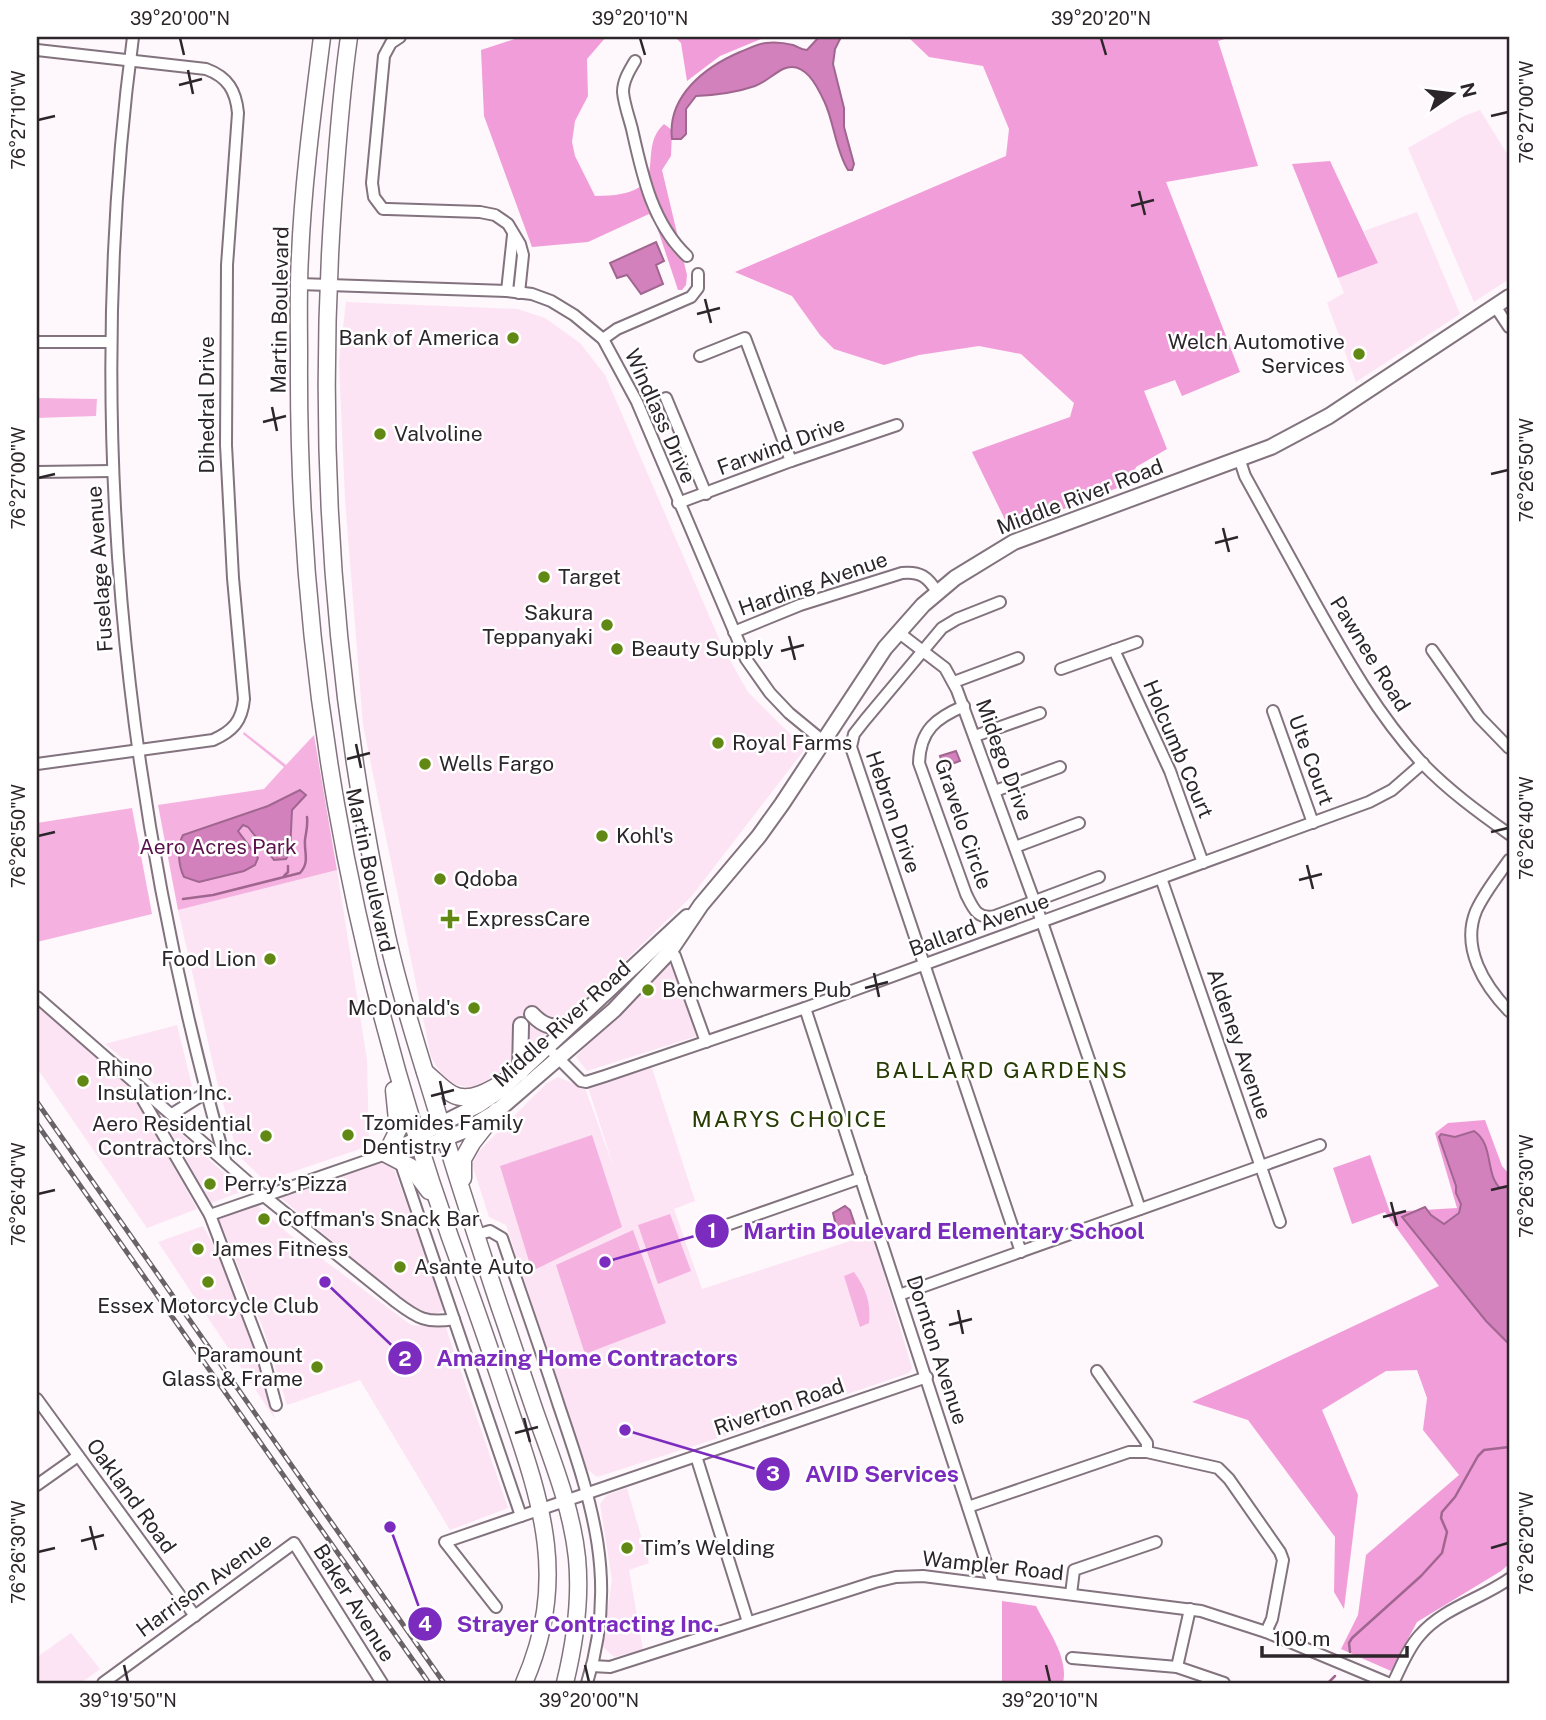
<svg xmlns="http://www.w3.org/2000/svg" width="1546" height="1720" font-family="'Public Sans',sans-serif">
	<rect width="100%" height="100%" fill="#fef7fb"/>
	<!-- built -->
	<g fill="#fce4f4">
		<polygon points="1480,110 1509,157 1509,279 1474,302 1408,148 1464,116"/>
		<polygon points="1417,212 1460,314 1356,382 1327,303 1344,293 1338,278 1377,263 1364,231"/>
		<polygon points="346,302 518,309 545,318 580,343 605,375 723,648 748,692 805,749 691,897 576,1008 501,1072 473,1088 447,1083 431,1057 363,725 345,499 339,362"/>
		<polygon points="337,870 367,1060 369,1146 265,1181 238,1155 218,1086 178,910"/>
		<polygon points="668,957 700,1035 587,1071 576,1057"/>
		<polygon points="37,1003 125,1079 197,1209 147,1228 37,1068"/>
		<polygon points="177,1025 192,1086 172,1098 105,1044"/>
		<polygon points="651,1065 695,1201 674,1209 702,1289 872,1234 912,1368 909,1373 709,1441 597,1477 587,1469 506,1225 489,1217 472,1164 480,1150 547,1083 558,1077 585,1088 615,1171 588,1087"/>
		<polygon points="161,1115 243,1191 211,1203"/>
		<polygon points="384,1162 394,1169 443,1303 443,1311 432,1314 419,1309 401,1299 281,1198"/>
		<polygon points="258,1206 290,1235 411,1325 446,1328 508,1508 450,1530 360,1380 287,1405 263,1328 219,1219"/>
		<polygon points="203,1226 213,1244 250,1330 275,1419 158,1242"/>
		<polygon points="627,1488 649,1563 629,1570 643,1650 614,1657 602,1646 612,1580 600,1504 607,1495"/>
		<polygon points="71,1633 100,1669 81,1683 37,1683 37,1660 40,1655"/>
	</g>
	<!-- green -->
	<g fill="#f5b2e1">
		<polygon points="37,398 97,399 96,416 37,418"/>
		<polygon points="244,732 286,765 314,735 337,870 178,910 158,805 264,789 284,767 243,734"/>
		<polygon points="132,808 152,914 37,942 37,823"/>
		<polygon points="592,1135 622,1227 532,1271 500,1166"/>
		<polygon points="670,1214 691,1271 658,1284 638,1225"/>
		<polygon points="633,1230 666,1323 585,1354 556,1265"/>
		<path d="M854 1272C866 1289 871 1302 869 1323L860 1327 844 1276Z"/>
	</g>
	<!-- forest -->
	<g fill="#f19dd9">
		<path d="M521 37H606L587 59 588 96 575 121 572 142 575 156 595 196C679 196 633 152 664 124L672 130 671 156 662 170 687 275 686 285 682 290H678L656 224 649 214 588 242 532 247 484 116 481 50Z"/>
		<polygon points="675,37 766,37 720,56 687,81 681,43"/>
		<polygon points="908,37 1232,37 1218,41 1258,166 1166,182 1240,372 1182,396 1175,380 1144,391 1167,449 1136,467 1130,483 1010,530 972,452 1070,417 1074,403 1021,354 979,346 919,355 884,365 834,349 820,335 792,296 735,272 1006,156 1009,129 983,66 929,57"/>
		<polygon points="1330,161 1378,263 1338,278 1292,164"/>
		<polygon points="1485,1120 1502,1166 1509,1174 1509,1564 1501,1571 1417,1622 1391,1671 1341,1649 1358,1615 1366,1555 1459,1475 1423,1430 1427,1398 1417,1370 1386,1371 1322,1410 1358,1495 1344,1609 1334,1592 1335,1537 1248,1420 1192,1402 1439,1286 1385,1212 1352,1224 1333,1168 1370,1155 1390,1212 1457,1208 1435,1133 1448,1123"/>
		<path d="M1002 1601 1036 1606C1047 1629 1069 1657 1063 1683H1002Z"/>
	</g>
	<!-- water -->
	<g fill="#d281bc" stroke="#a06690" stroke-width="2">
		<path d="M819 37H841L835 49 833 64 844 108V127L854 164 852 170H848C836 151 834 123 825 103 818 88 805 59 783 69 773 74 766 82 755 86 735 93 717 95 696 96L686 109V134L681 139H672C667 96 705 67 740 52 748 49 757 44 766 43 774 42 785 43 793 45 799 47 800 50 807 50Z"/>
		<polygon points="656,242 664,261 656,265 663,284 641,294 627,275 617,278 610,263"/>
		<polygon points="956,751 960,761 943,767 940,756"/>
		<path d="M300 790 306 795 292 810 290 852 286 859 274 860 248 827 243 825 238 831 258 858 255 865 244 871 199 882 184 877C178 865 177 846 183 835L268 806Z"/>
		<path d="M1474 1131C1494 1144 1485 1174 1500 1188L1509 1187V1344L1486 1321 1402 1217 1425 1207 1431 1215 1444 1224 1459 1213 1461 1204 1456 1193V1186L1439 1137 1441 1134 1455 1137Z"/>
		<polygon points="845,1206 850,1210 856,1228 851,1234 841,1236 838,1234 833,1213"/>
	</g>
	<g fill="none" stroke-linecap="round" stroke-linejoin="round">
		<!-- stream -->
		<g stroke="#a06690" stroke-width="2.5">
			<polyline points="284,876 288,872 288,866"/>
			<path d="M183 899 213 895 300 873C310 862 304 853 305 840 306 831 308 827 307 817"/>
			<polyline points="1350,1652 1349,1643 1352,1638 1421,1576 1442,1553 1447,1532 1441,1518 1442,1512 1455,1497 1478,1456 1484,1450 1509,1447"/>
			<polyline points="1328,1683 1335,1676"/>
		</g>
		<defs>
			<g id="minor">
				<path d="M133 37C83 414 122 795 225 1160"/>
				<polyline points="400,37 391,43 384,56 372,183 374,197 383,209 388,209 480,212 495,215 508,224 520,244 523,255 519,293"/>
				<path d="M37 50 206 69C228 77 236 91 238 113L227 265 226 445 233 578 244 699C242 721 233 731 213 740L37 764"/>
				<path d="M635 61C629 71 623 81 623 92 624 104 629 117 632 129 642 174 652 223 687 256"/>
				<polyline points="299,284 507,291 532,294 551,301 574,315 603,339 637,402 746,659 770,693 789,713 823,741"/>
				<polyline points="507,291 513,235"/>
				<polyline points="1495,306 1509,327"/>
				<polyline points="603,339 617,329 691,297 698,288 698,274"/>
				<polyline points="37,342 111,342"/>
				<polyline points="700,356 745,338 791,461"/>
				<polyline points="666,398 706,494"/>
				<path d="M1240 461 1245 476C1268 518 1292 561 1315 603 1347 660 1378 715 1422 763 1448 790 1478 812 1509 834"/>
				<polyline points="37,472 112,471"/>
				<polyline points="678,503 791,461 897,425"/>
				<polyline points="1000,602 957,619 942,628 865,720 854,734 851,747 1021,1252"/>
				<path d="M734 632 800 605 902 573C920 571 928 577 937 592"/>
				<polyline points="898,632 945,668 957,690 1042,922 1140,1209"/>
				<polyline points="1114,650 1170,771 1203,863"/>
				<polyline points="1432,650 1479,717 1509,748"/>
				<polyline points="1061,669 1137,642"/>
				<polyline points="954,682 1018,658"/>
				<path d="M964 706C936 718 920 730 919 763L966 894C973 908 977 920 995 916L1099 877"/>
				<polyline points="1273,711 1313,823"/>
				<polyline points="975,736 1040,713"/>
				<polyline points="995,791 1060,767"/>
				<polyline points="1015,847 1079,823"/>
				<path d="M1509 860C1498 876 1484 893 1476 911 1461 948 1484 985 1509 1011"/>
				<polyline points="1161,878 1280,1222"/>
				<polyline points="670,951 675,956 706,1042"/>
				<path d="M37 997 264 1196 396 1302C417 1318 427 1324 454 1319"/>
				<polyline points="805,1008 993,1584"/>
				<polyline points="554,1054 581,1081 586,1082 605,1076 805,1008 1369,802 1392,790 1423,763"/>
				<polyline points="136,1088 210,1215 261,1349 276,1405"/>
				<polyline points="172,1114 207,1092"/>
				<polyline points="389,1153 417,1136"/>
				<polyline points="400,1161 521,1516"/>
				<polyline points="210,1215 386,1154 405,1153 421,1148"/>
				<polyline points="724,1226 861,1178"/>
				<path d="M476 1235 490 1231 502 1238C521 1294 541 1350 559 1406 592 1503 619 1581 587 1683"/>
				<polyline points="899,1295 1320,1145"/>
				<polyline points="1097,1371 1147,1443 1147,1452"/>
				<polyline points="37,1399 195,1616"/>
				<polyline points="696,1456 748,1622"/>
				<polyline points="37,1485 78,1456"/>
				<polyline points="968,1507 1129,1452 1147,1452 1218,1468 1229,1479 1280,1552 1283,1560 1272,1619 1266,1632"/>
				<polyline points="1071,1594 1074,1570 1156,1542"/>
				<polyline points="496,1607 445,1542 927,1377"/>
				<polyline points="1072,1658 1177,1667 1224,1683"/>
				<polyline points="592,1666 610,1667 875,1582 896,1577 923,1576 1201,1611 1266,1632 1388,1683"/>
				<polyline points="1177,1667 1190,1609"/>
				<polyline points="103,1683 294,1543 382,1683"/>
				<path d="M1393 1683C1401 1667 1408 1648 1420 1635 1443 1608 1481 1599 1509 1579"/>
			</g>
			<g id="tertiary">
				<path d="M532 1014C544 1027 554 1029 571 1024"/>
				<polyline points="520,1072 521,1025"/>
				<polyline points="417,1136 479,1105 500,1091 687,917"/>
				<polyline points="421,1148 464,1131 497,1111 614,1010 670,951 701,905 759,836 782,804 885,648 923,605 955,578 1014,542 1271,447 1329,416 1509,297"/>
			</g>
			<g id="secondary">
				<path d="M322 37C313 109 303 183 300 256 298 289 299 323 299 357 297 661 349 950 450 1237 470 1292 490 1348 508 1404 542 1504 569 1580 524 1683"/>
				<path d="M349 37C341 92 337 149 333 205 316 449 334 696 387 936 398 985 413 1034 428 1082 451 1158 475 1233 500 1308 513 1345 525 1383 538 1420 554 1465 572 1510 577 1558 581 1600 575 1642 565 1683"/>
				<path d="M425 1072C434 1079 442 1089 452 1094 473 1106 502 1082 520 1072"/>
				<polyline points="394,1090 398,1130 386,1154 411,1167 429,1191"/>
				<polyline points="463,1178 463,1159 472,1143 497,1111"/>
			</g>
		</defs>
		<!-- minor casing -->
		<use href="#minor" stroke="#82737e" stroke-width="14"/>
		<!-- tertiary casing -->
		<use href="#tertiary" stroke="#82737e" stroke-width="18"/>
		<!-- secondary casing -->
		<use href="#secondary" stroke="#82737e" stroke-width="19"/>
		<!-- minor -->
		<use href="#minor" stroke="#fff" stroke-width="10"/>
		<!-- tertiary -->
		<use href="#tertiary" stroke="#fff" stroke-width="14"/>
		<!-- secondary -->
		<use href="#secondary" stroke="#fff" stroke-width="16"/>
		<defs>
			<g id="rail">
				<polyline points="37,1102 444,1683"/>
				<polyline points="37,1124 429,1683"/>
			</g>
		</defs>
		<!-- rail casing -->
		<use href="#rail" stroke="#696367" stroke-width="5"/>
		<!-- rail -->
		<use href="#rail" stroke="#fff" stroke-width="2.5" stroke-dasharray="8" stroke-linecap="butt"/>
	</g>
	<!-- ticks -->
	<path fill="none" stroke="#2c262a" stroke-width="2.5" d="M180 38 184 55M640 38 645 55M1101 38 1106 55M188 70 193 94M179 85 202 79M1491 116 1508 112M38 120 55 116M1139 191 1145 215M1131 206 1154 200M705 299 711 323M697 314 720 308M272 407 277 431M263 422 286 416M1491 474 1508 470M38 478 55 474M1223 528 1229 552M1215 543 1238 537M789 636 795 660M781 651 804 645M356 744 361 768M347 759 370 753M1491 832 1508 828M38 836 55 832M1307 865 1313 889M1299 880 1322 874M874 973 879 997M865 988 888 982M440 1081 445 1105M431 1096 454 1090M1491 1190 1508 1186M38 1194 55 1190M1391 1202 1397 1226M1383 1217 1406 1211M958 1310 963 1334M949 1325 972 1319M524 1418 530 1442M515 1433 538 1427M90 1526 96 1550M81 1541 104 1535M1491 1548 1508 1543M38 1552 55 1548M124 1665 128 1682M585 1665 589 1682M1046 1665 1050 1682"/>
	<!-- markers -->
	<g fill="#618812" stroke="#fff" stroke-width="2.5">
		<circle cx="513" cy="338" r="7"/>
		<circle cx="1359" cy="354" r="7"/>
		<circle cx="380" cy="434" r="7"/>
		<circle cx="544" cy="577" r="7"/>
		<circle cx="607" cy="625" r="7"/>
		<circle cx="617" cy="649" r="7"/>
		<circle cx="718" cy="743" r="7"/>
		<circle cx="425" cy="764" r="7"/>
		<circle cx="602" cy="836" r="7"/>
		<circle cx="440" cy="879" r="7"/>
		<path d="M446.5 908.5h7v7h7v7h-7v7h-7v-7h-7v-7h7z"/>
		<circle cx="270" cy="959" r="7"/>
		<circle cx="648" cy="990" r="7"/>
		<circle cx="474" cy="1008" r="7"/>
		<circle cx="83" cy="1081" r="7"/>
		<circle cx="348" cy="1135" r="7"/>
		<circle cx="266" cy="1136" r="7"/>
		<circle cx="210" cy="1184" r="7"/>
		<circle cx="264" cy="1219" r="7"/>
		<circle cx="198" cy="1249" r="7"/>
		<circle cx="400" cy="1267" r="7"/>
		<circle cx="208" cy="1282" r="7"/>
		<circle cx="317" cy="1367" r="7"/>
		<circle cx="627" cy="1548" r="7"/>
	</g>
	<g text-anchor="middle" stroke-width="5" stroke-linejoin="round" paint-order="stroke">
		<!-- street labels -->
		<g font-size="21" fill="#2c262a" stroke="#fff">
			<text transform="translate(280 310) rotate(-89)" y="7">Martin Boulevard</text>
			<text transform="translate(207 405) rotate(-90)" y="7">Dihedral Drive</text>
			<text transform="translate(660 416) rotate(66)" y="7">Windlass Drive</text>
			<text transform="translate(781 446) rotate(-20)" y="7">Farwind Drive</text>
			<text transform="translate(1080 497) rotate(-21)" y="7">Middle River Road</text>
			<text transform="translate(100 569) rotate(-94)" y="7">Fuselage Avenue</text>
			<text transform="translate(813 584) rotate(-19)" y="7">Harding Avenue</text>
			<text transform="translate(1370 654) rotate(58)" y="7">Pawnee Road</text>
			<text transform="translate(1178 749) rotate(67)" y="7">Holcumb Court</text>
			<text transform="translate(1004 760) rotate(70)" y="7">Midego Drive</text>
			<text transform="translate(1311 760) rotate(70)" y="7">Ute Court</text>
			<text transform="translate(893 812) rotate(71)" y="7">Hebron Drive</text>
			<text transform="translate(963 824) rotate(71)" y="7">Gravelo Circle</text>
			<text transform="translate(370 870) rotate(78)" y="7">Martin Boulevard</text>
			<text transform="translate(979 925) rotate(-20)" y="7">Ballard Avenue</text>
			<text transform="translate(562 1024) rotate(-42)" y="7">Middle River Road</text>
			<text transform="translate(1239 1044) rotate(71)" y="7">Aldeney Avenue</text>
			<text transform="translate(937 1350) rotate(72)" y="7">Dornton Avenue</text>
			<text transform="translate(779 1407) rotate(-19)" y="7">Riverton Road</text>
			<text transform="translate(131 1496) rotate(54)" y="7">Oakland Road</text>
			<text transform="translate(993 1566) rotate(6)" y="7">Wampler Road</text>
			<text transform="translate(204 1585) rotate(-36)" y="7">Harrison Avenue</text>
			<text transform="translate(354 1603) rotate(58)" y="7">Baker Avenue</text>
		</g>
		<!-- poi labels -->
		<g font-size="21" fill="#2c262a" stroke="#fff" text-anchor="start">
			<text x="499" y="345" text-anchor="end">Bank of America</text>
			<text x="1345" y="349" text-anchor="end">Welch Automotive<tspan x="1345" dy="24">Services</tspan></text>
			<text x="394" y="441">Valvoline</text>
			<text x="558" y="584">Target</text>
			<text x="593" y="620" text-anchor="end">Sakura<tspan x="593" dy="24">Teppanyaki</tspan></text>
			<text x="631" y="656">Beauty Supply</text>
			<text x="732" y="750">Royal Farms</text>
			<text x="439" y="771">Wells Fargo</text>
			<text x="616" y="843">Kohl's</text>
			<text x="454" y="886">Qdoba</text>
			<text x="466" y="926">ExpressCare</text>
			<text x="256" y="966" text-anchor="end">Food Lion</text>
			<text x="662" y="997">Benchwarmers Pub</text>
			<text x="460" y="1015" text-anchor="end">McDonald's</text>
			<text x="97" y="1076">Rhino<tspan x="97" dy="24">Insulation Inc.</tspan></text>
			<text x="362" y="1130">Tzomides Family<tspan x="362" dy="24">Dentistry</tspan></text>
			<text x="252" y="1131" text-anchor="end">Aero Residential<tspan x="252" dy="24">Contractors Inc.</tspan></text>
			<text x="224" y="1191">Perry's Pizza</text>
			<text x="278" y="1226">Coffman's Snack Bar</text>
			<text x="212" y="1256">James Fitness</text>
			<text x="414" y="1274">Asante Auto</text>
			<text x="208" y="1313" text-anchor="middle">Essex Motorcycle Club</text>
			<text x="303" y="1362" text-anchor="end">Paramount<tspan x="303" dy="24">Glass &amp; Frame</tspan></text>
			<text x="641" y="1555">Tim’s Welding</text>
		</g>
		<!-- park labels -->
		<g font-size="21" fill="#5b124c" stroke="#fff">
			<text x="218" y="854">Aero Acres Park</text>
		</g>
		<!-- neighbourhood labels -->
		<g font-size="23" letter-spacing="2" fill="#293c05" stroke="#fff">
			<text x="1002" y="1078">BALLARD GARDENS</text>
			<text x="790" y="1127">MARYS CHOICE</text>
		</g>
	</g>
	<!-- callouts -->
	<path fill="none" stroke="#7b2cbf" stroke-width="2.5" d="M605 1262L712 1231M325 1282L405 1358M625 1430L773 1474M390 1527L425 1624"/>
	<g fill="#7b2cbf" stroke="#fff" stroke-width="2.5">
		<circle cx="605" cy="1262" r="7"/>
		<circle cx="325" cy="1282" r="7"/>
		<circle cx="625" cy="1430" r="7"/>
		<circle cx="390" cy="1527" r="7"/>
		<circle cx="712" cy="1231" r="18"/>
		<circle cx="405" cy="1358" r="18"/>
		<circle cx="773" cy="1474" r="18"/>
		<circle cx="425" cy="1624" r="18"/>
	</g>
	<g font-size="21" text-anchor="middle" font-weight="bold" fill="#fff">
		<text x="712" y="1238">1</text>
		<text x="405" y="1366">2</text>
		<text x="773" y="1481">3</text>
		<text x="425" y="1631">4</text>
	</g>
	<g font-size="23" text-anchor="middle" font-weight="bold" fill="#7b2cbf" stroke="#fff" stroke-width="5" stroke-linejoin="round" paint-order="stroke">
		<text x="944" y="1239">Martin Boulevard Elementary School</text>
		<text x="587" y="1366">Amazing Home Contractors</text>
		<text x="882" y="1482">AVID Services</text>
		<text x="588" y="1632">Strayer Contracting Inc.</text>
	</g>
	<!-- border -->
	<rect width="1546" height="1720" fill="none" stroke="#ffffff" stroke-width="77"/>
	<!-- north arrow -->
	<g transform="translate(1452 94) rotate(76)" stroke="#ffffff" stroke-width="5" paint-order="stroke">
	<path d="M0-5L12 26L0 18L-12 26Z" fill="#2c262a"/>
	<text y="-10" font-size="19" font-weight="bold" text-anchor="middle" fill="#2c262a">N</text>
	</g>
	<!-- scale -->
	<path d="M1262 1646v10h145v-10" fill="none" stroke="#2c262a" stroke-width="3.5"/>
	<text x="1273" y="1646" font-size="21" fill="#2c262a" stroke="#ffffff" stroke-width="5" paint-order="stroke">100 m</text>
	<rect x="38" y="38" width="1470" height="1644" fill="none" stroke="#2c262a" stroke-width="2.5"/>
	<g font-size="18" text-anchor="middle" fill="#2c262a">
		<text x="180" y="25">39°20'00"N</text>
		<text x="640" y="25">39°20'10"N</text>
		<text x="1101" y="25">39°20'20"N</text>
		<text transform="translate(1527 112) rotate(-90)" y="6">76°27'00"W</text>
		<text transform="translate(19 120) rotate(-90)" y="6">76°27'10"W</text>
		<text transform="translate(1527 470) rotate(-90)" y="6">76°26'50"W</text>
		<text transform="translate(19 478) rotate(-90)" y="6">76°27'00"W</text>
		<text transform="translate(1527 828) rotate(-90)" y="6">76°26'40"W</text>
		<text transform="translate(19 836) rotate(-90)" y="6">76°26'50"W</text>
		<text transform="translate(1527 1186) rotate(-90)" y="6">76°26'30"W</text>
		<text transform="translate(19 1194) rotate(-90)" y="6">76°26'40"W</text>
		<text transform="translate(1527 1543) rotate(-90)" y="6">76°26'20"W</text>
		<text transform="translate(19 1552) rotate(-90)" y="6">76°26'30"W</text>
		<text x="128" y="1707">39°19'50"N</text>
		<text x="589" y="1707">39°20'00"N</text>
		<text x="1050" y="1707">39°20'10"N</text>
	</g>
</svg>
